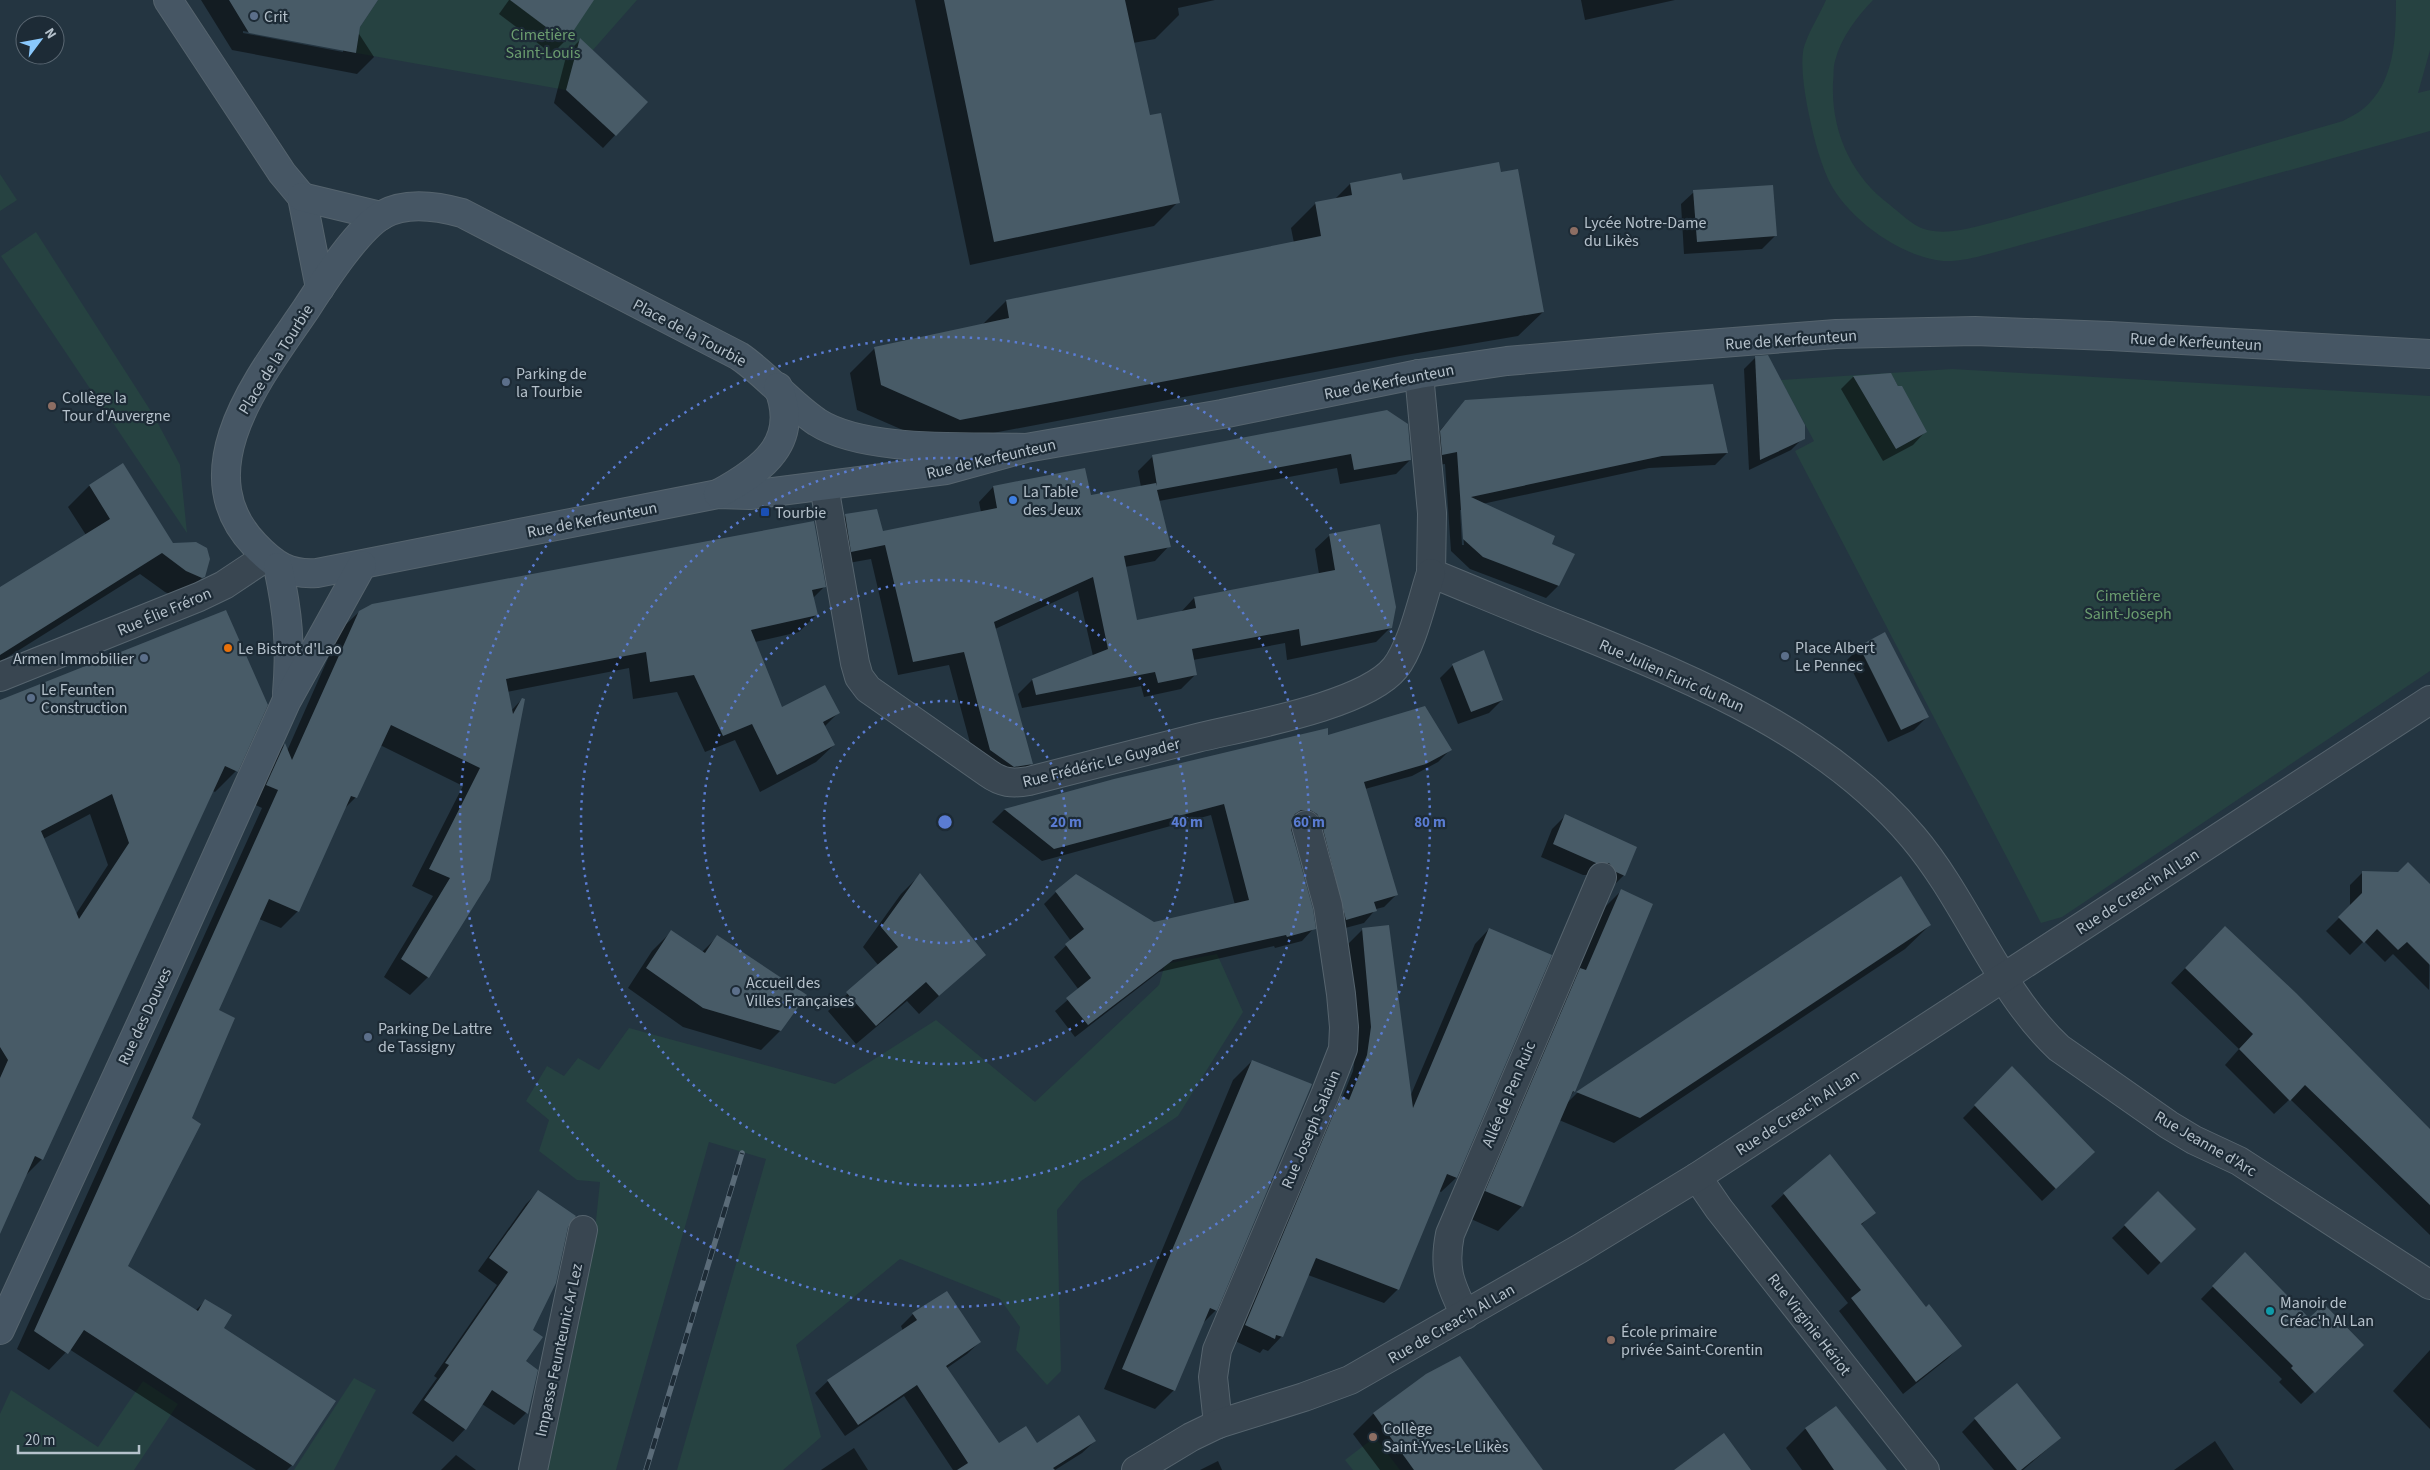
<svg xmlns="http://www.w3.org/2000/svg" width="2430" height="1470" font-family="'Source Sans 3',sans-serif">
	<rect width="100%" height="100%" fill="#243541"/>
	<!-- green -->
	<g fill="#264241">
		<polygon points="378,0 637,0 570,76 566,90 356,53 360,27"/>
		<path d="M1826 0H1873C1857 17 1841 37 1835 61 1833 67 1834 76 1833 83 1831 131 1851 176 1890 205 1900 213 1912 225 1924 229 1951 237 1979 225 2006 219L2343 121C2349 117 2357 114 2363 109 2395 83 2396 37 2396 0H2430V50L2418 93 2430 90V131L2003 250C1984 255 1963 262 1943 261 1901 257 1848 219 1829 181 1818 157 1812 130 1807 105 1804 88 1801 68 1803 52 1805 38 1820 14 1826 0Z"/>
		<polygon points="0,174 17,200 0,211"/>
		<polygon points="36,232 154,416 180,465 187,533 1,256"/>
		<polygon points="1952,369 2430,396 2430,671 2062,917 2041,923 1795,451 1814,441 1781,380"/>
		<polygon points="1217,954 1243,1012 1178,1116 1081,1181 1057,1210 1061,1371 1047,1385 1016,1350 1020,1327 1000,1299 900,1259 796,1345 821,1437 783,1470 677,1470 766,1159 709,1142 616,1470 539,1470 595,1230 600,1182 577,1180 539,1151 549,1120 526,1101 547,1066 564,1076 578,1058 599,1070 629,1028 835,1084 936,1020 1035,1102 1159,985 1165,964"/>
		<polygon points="354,1378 376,1390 334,1470 294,1470"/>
		<polygon points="143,1381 178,1404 134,1470 0,1470 0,1414 11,1390 98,1447"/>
		<polygon points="1375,1437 1400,1470 1353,1470 1345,1460"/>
	</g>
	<!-- shadow -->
	<g fill="#0007" fill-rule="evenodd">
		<path d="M201 0H337L374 57 357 74 232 50ZM243 31 343 49V52L243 33Z"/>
		<polygon points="509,0 572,0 565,41 552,54 499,14"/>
		<polygon points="915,0 1215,0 1178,8 1179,15 1155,39 1133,43 1149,117 1178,202 1154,226 970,265"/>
		<polygon points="1581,0 1675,0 1585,20"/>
		<polygon points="580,40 646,102 603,148 554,103 567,53"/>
		<polygon points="1402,182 1543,312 1518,336 1400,356 935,444 857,410 850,373 875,348 982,325 1006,301 1294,243 1291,228 1315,204 1334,200 1350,184"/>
		<polygon points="1694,192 1775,236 1762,249 1684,254 1681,204"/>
		<polygon points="1756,357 1803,438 1791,450 1749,470 1744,369"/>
		<polygon points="1891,374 1925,432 1913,445 1883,461 1841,389 1853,377"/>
		<path d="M1466 401 1727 453 1715 465 1649 468 1482 504 1550 544 1574 554 1558 586 1546 598 1470 569 1451 551 1445 464 1430 466 1428 444ZM1460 510H1462L1464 545H1462Z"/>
		<polygon points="1387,412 1410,460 1396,474 1340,484 1337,468 1159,501 1169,546 1155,561 1125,567 1136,622 1180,613 1194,598 1319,574 1315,549 1330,535 1391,627 1376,642 1287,660 1285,643 1193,660 1195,675 1181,689 1144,697 1141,686 1022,708 1018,694 1032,680 1093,656 1078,591 995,629 1031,764 1017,778 976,765 949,665 898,675 871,559 837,565 831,530 845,516 882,532 981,512 979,502 993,487 1090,497 1141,487 1138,471 1153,456"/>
		<polygon points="123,464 172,544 204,576 180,599 165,592 140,574 0,662 0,589 86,535 68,507 89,486"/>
		<polygon points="824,587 813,598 816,615 799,632 755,642 782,709 838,713 824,727 834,745 816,762 760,792 735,740 705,752 677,692 633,699 629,668 507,692 511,711 522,699 489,879 428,977 410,995 384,977 433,896 412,886 463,786 380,745 356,797 343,810 298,911 281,928 259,919 217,1011 126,1266 195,1311 205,1301 222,1328 292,1465 287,1470 256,1470 69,1349 49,1370 17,1349 262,808 249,802 267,762 284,745 287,751 341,629 359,612"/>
		<path d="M226 611 236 771 215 792 213 791 42 1159 25 1176 0 1230V703ZM90 814 108 865 76 914 43 839Z"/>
		<polygon points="1860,647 1927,717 1914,730 1888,742 1847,660"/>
		<polygon points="1453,665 1502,700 1489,713 1458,724 1440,678"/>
		<polygon points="1327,737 1450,750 1438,762 1412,776 1365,789 1397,894 1384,907 1376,909 1364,923 1334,931 1298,822 1290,822 1314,928 1302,941 1275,948 1274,946 1159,972 1075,1037 1055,1011 1079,990 1054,957 1071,941 1044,904 1056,892 1153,923 1235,905 1211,815 1042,861 992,822 1004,810 1114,780"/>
		<polygon points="1565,816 1624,875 1611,888 1596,875 1583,875 1541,857 1552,829"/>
		<polygon points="2363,872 2430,885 2429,990 2393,954 2385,962 2364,941 2350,955 2326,931 2350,907 2350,885"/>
		<polygon points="920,875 984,955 919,1014 907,1001 856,1044 828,1011 879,966 863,947 901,894"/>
		<polygon points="1900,878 1930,925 1905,949 1614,1143 1559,1120 1522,1206 1498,1231 1462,1215 1596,916 1621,891 1574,1091 1565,1105 1577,1093"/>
		<polygon points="1363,929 1410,1097 1475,944 1489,929 1550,956 1456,1178 1441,1192 1439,1191 1398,1289 1384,1303 1308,1275 1282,1336 1268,1351 1263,1349 1260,1353 1231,1339 1327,1112 1342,1098 1353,1071 1357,1042 1348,944"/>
		<polygon points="671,932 702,952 717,937 780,1031 761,1050 683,1027 628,988 652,951"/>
		<polygon points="2210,942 2430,1130 2430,1235 2290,1099 2274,1114 2225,1065 2239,1049 2171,983"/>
		<polygon points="1252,1061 1216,1310 1202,1324 1174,1390 1155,1409 1104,1389 1233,1080"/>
		<polygon points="2012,1068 2080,1165 2042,1201 1963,1118"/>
		<polygon points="539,1191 567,1226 531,1330 525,1361 526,1413 514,1425 482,1404 465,1429 453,1442 412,1413 437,1378 434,1376 497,1285 478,1271 526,1204"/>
		<polygon points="2158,1193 2194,1229 2148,1275 2112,1238"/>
		<polygon points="1784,1194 1874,1212 1861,1225 1926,1308 1960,1346 1947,1359 1903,1394 1839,1311 1848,1303 1771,1206"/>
		<polygon points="2245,1254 2309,1319 2362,1345 2301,1404 2279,1382 2282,1379 2201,1299"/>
		<polygon points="913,1314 980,1342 967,1354 947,1368 999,1445 1095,1441 1082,1453 1055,1470 953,1470 904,1396 845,1436 815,1393 828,1381 903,1331 901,1326"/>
		<polygon points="2430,1350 2430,1429 2393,1391"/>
		<polygon points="1427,1375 1542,1470 1380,1470 1353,1434 1373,1414"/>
		<polygon points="1836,1408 1885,1470 1802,1470 1786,1448 1805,1429"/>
		<polygon points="1975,1419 2060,1438 2023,1470 1994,1470 1962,1432"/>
		<polygon points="2215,1441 2234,1470 2174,1470"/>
		<polygon points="854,1448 868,1470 821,1470"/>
		<polygon points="456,1455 476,1470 441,1470"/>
		<polygon points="1218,1461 1222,1470 1200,1470"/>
	</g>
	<!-- building -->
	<g fill="#485b67" fill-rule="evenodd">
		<polygon points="229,0 378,0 360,27 356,53 249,33"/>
		<polygon points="510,0 594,0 566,42"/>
		<polygon points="944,0 1125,0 1150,115 1161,113 1180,203 994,242"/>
		<polygon points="580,38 648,102 616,136 566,90"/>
		<polygon points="1499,162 1501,172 1518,169 1544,312 1426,332 960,420 881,385 874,347 1009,318 1006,300 1321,236 1315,202 1352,195 1350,183 1401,173 1403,180"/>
		<polygon points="1773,185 1777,236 1697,242 1693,190"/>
		<polygon points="1768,355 1805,425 1805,439 1760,460 1755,356"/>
		<polygon points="1891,373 1898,386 1902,386 1927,432 1896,449 1853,376"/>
		<polygon points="1713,384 1728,453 1662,456 1471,497 1555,536 1552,544 1575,554 1559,586 1483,557 1463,539 1457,452 1442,455 1440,431 1465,400"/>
		<polygon points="1387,410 1408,424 1411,460 1354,470 1351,454 1157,490 1171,547 1124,556 1137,620 1196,608 1194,597 1335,570 1329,534 1380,524 1396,607 1392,628 1301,646 1299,629 1192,649 1197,675 1158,683 1155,672 1036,695 1032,679 1108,649 1093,577 994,622 1033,764 1014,767 990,750 964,652 913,662 885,545 851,552 845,514 877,509 883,531 997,508 993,486 1085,468 1091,495 1156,483 1157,486 1152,455"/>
		<polygon points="123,463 173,543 196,542 207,548 210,559 205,577 202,578 186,571 162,553 0,655 0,587 110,519 89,485"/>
		<polygon points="814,521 826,587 812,590 818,615 751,630 782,707 825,685 840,713 823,722 835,745 777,775 752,724 723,736 694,675 650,682 646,652 506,679 513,714 522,698 525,699 490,880 429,978 401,959 450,878 429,869 480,768 391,725 357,798 351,796 299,912 269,899 219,1010 235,1018 192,1118 201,1124 128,1266 198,1311 205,1299 232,1315 224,1328 336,1401 293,1466 84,1330 68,1354 34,1331 278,790 266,785 285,743 292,760 359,611 372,604"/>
		<path d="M226 610 268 705 238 772 225 766 43 1160 35 1156 0 1234V1078L8 1060 0 1047V700ZM112 794 129 843 79 919 41 831Z"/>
		<polygon points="1885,632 1929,717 1901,730 1859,646"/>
		<polygon points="1484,650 1503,700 1471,712 1452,664"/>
		<polygon points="1425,706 1452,750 1426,764 1364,782 1398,895 1374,902 1377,911 1346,920 1321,821 1317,814 1310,810 1301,810 1295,814 1291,821 1291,829 1313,909 1316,929 1287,937 1286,935 1173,960 1088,1025 1066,998 1091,978 1065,944 1084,929 1055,891 1076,874 1154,922 1249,900 1224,804 1054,849 1004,809 1114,779 1328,728 1328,735"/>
		<polygon points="1565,814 1637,847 1625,876 1616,872 1609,863 1596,863 1553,844"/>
		<polygon points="2408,862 2430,884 2430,965 2407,942 2398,950 2377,929 2364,943 2338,917 2362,893 2362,871 2398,872"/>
		<polygon points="920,873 986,955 939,996 926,982 876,1026 846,992 898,947 881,927"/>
		<polygon points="1901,876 1931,925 1640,1118 1576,1092"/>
		<polygon points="1621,889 1653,904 1575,1092 1573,1091 1523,1207 1485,1191 1580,968 1586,970"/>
		<polygon points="1389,925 1413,1108 1489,928 1552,955 1457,1178 1447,1174 1399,1290 1316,1258 1283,1337 1276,1335 1275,1339 1245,1325 1341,1096 1349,1100 1367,1055 1371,1027 1362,928"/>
		<polygon points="2225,926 2296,993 2430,1129 2430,1205 2305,1085 2290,1101 2239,1049 2253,1034 2185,968"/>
		<polygon points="671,930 705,953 717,935 807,995 781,1031 703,1008 646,968"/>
		<polygon points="1252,1060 1312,1084 1217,1311 1210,1308 1175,1391 1122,1369"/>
		<polygon points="2012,1066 2095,1152 2056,1189 1974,1105"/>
		<polygon points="1830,1154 1876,1213 1861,1224 1926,1307 1929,1304 1962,1346 1916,1382 1851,1298 1861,1290 1783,1193"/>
		<polygon points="538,1190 576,1216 568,1227 556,1283 533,1330 543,1337 526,1361 538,1370 528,1414 492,1390 466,1430 424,1400 449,1365 445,1363 508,1272 489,1258"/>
		<polygon points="2158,1191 2196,1229 2161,1263 2124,1225"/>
		<polygon points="2245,1252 2309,1318 2324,1304 2364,1345 2315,1393 2291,1368 2293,1366 2212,1286"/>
		<polygon points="947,1291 981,1342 946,1366 999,1443 1026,1426 1037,1443 1079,1415 1096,1441 1053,1468 1055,1470 957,1470 968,1463 917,1385 858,1425 827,1380 917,1320 912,1313"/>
		<polygon points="1460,1356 1543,1470 1414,1470 1373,1413 1426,1374"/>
		<polygon points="2017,1383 2061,1438 2021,1470 2017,1470 1974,1418"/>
		<polygon points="1836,1406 1887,1470 1834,1470 1805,1428"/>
		<polygon points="1724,1433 1751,1470 1674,1470"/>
	</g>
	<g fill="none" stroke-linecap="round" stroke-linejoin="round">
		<defs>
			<g id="street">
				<path d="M1419 374 1432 513 1431 573C1480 593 1529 614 1578 633 1699 682 1827 735 1913 837 1967 901 1998 991 2059 1048L2169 1125 2194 1140 2239 1161 2430 1285"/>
				<path d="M824 486 855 663 859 677 868 689 988 773C1002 783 1012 784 1029 781 1085 767 1141 752 1197 738 1246 726 1364 706 1395 668 1412 647 1422 600 1431 573"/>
				<polyline points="0,677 199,597 224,585 266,557"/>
				<polyline points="1697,1177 1719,1209 1925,1470"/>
				<path d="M1465 1315C1450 1284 1443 1269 1450 1234L1602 877"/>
				<polyline points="1218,1424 1213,1377 1217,1350 1325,1095 1343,1049 1344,1027 1341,994 1328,906 1306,825"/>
				<polyline points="533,1470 583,1230"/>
				<polyline points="1136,1470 1191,1437 1218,1424 1304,1397 1350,1380 1579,1249 1697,1177 2430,700"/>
			</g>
			<g id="secondary">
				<polyline points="168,0 282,173 302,197 320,288"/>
				<polyline points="302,197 381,216"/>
				<path d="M1026 448C969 446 865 453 817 422 789 403 767 375 739 356L462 213C437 206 406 201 382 215 356 231 323 283 306 309 262 374 183 470 255 545 274 565 289 575 317 573L718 494 750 495 946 470 1026 448 1222 414 1419 374 1507 361 1658 348 1836 334 1975 331 2110 336 2430 354"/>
				<path d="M718 494C762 470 801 442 778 387"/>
				<path d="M278 567C288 613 291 645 287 693"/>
				<polyline points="0,1330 151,1002 286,702 362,565"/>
			</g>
		</defs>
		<!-- street casing -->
		<use href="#street" stroke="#56646e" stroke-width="30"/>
		<!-- secondary casing -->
		<use href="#secondary" stroke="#56646e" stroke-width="30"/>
		<!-- street -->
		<use href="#street" stroke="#394651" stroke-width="28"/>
		<!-- secondary -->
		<use href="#secondary" stroke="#465664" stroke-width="28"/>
		<defs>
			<polyline id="rail" points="646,1470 742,1153"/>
		</defs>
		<!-- rail casing -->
		<use href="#rail" stroke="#5a6b78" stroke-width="5.5"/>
		<!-- rail -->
		<use href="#rail" stroke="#1d2b36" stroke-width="4" stroke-dasharray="11" stroke-linecap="butt"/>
	</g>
	<!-- distance rings -->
	<g fill="none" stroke="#5a7cd3" stroke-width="2.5" stroke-dasharray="2.5 5">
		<circle cx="945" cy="822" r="121"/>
		<circle cx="945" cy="822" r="242"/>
		<circle cx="945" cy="822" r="364"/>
		<circle cx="945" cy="822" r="485"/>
	</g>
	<!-- markers -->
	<g fill="#5c6f8a" stroke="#1d2b36" stroke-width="2">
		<circle cx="254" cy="16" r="5"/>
		<circle cx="506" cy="382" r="5"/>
		<circle cx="1785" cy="656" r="5"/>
		<circle cx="144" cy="658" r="5"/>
		<circle cx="31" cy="698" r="5"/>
		<circle cx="736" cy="991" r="5"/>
		<circle cx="368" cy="1037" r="5"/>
	</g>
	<g fill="#8d6e63" stroke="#1d2b36" stroke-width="2">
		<circle cx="1574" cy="231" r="5"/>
		<circle cx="52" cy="406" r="5"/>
		<circle cx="1611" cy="1340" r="5"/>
		<circle cx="1373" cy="1437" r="5"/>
	</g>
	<circle fill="#3f7fe0" stroke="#1d2b36" stroke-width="2" cx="1013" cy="500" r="5"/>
	<rect fill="#1a4fb4" stroke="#1d2b36" stroke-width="2" x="760" y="507" width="10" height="10" rx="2.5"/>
	<circle fill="#e8710a" stroke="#1d2b36" stroke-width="2" cx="228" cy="648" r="5"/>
	<circle fill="#0f9aa8" stroke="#1d2b36" stroke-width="2" cx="2270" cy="1311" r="5"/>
	<g text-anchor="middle" stroke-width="4.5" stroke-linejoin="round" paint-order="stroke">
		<!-- poi labels -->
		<g font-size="16" fill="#b5c1cb" stroke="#1d2b36" text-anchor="start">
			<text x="264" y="22">Crit</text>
			<text x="1584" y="228">Lycée Notre-Dame<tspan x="1584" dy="18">du Likès</tspan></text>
			<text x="516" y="379">Parking de<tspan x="516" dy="18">la Tourbie</tspan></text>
			<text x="62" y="403">Collège la<tspan x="62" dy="18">Tour d'Auvergne</tspan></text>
			<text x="1023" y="497">La Table<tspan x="1023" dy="18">des Jeux</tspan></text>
			<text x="775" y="518">Tourbie</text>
			<text x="1795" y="653">Place Albert<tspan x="1795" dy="18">Le Pennec</tspan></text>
			<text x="238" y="654">Le Bistrot d'Lao</text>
			<text x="134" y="664" text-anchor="end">Armen Immobilier</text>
			<text x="41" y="695">Le Feunten<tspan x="41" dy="18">Construction</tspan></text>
			<text x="746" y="988">Accueil des<tspan x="746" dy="18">Villes Françaises</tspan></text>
			<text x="378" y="1034">Parking De Lattre<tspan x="378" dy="18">de Tassigny</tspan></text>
			<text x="2280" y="1308">Manoir de<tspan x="2280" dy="18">Créac'h Al Lan</tspan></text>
			<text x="1621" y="1337">École primaire<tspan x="1621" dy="18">privée Saint-Corentin</tspan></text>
			<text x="1383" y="1434">Collège<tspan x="1383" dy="18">Saint-Yves-Le Likès</tspan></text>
		</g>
		<!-- park labels -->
		<g font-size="16" fill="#6b9d6f" stroke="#1d2b36">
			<text x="543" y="40">Cimetière<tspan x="543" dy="18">Saint-Louis</tspan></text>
			<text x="2128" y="601">Cimetière<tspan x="2128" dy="18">Saint-Joseph</tspan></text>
		</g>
		<!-- street labels -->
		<g font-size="16" fill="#b5c1cb" stroke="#1d2b36">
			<text transform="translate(690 332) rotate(28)" y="6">Place de la Tourbie</text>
			<text transform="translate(1791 339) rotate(-4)" y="6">Rue de Kerfeunteun</text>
			<text transform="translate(2196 341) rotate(3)" y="6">Rue de Kerfeunteun</text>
			<text transform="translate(275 359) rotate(-58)" y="6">Place de la Tourbie</text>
			<text transform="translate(1389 381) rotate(-11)" y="6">Rue de Kerfeunteun</text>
			<text transform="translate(991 458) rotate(-13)" y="6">Rue de Kerfeunteun</text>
			<text transform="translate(592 519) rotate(-11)" y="6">Rue de Kerfeunteun</text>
			<text transform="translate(164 611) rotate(-23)" y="6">Rue Élie Fréron</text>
			<text transform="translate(1672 675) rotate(24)" y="6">Rue Julien Furic du Run</text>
			<text transform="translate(1101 762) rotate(-14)" y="6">Rue Frédéric Le Guyader</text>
			<text transform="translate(2137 891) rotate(-33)" y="6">Rue de Creac'h Al Lan</text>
			<text transform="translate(144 1016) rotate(-65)" y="6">Rue des Douves</text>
			<text transform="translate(1508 1094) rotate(-67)" y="6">Allée de Pen Ruic</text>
			<text transform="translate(1797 1112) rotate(-33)" y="6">Rue de Creac'h Al Lan</text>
			<text transform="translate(1310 1129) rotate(-67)" y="6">Rue Joseph Salaün</text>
			<text transform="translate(2206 1143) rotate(30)" y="6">Rue Jeanne d'Arc</text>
			<text transform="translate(1451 1323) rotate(-30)" y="6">Rue de Creac'h Al Lan</text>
			<text transform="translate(1810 1324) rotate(52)" y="6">Rue Virginie Hériot</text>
			<text transform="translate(558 1350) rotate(-78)" y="6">Impasse Feunteunic Ar Lez</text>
		</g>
	</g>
	<circle cx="945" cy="822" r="8" fill="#5a7cd3" stroke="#1d2b36" stroke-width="2.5"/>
	<g font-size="15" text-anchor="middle" font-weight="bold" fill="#5a7cd3" stroke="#1d2b36" stroke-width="4.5" stroke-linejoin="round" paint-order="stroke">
		<text x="1066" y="827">20 m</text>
		<text x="1187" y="827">40 m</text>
		<text x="1309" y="827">60 m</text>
		<text x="1430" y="827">80 m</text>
	</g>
	<!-- north arrow -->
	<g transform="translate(40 40) rotate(58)"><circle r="24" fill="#1d2b36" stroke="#5a6772"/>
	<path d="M0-4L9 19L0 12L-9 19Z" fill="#89c8fc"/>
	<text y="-8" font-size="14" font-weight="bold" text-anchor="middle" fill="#b5c1cb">N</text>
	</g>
	<!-- scale -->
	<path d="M18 1445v8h121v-8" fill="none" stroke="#b5c1cb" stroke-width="2.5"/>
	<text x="25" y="1445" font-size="15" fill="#b5c1cb" stroke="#1d2b36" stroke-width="4" paint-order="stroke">20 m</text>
</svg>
